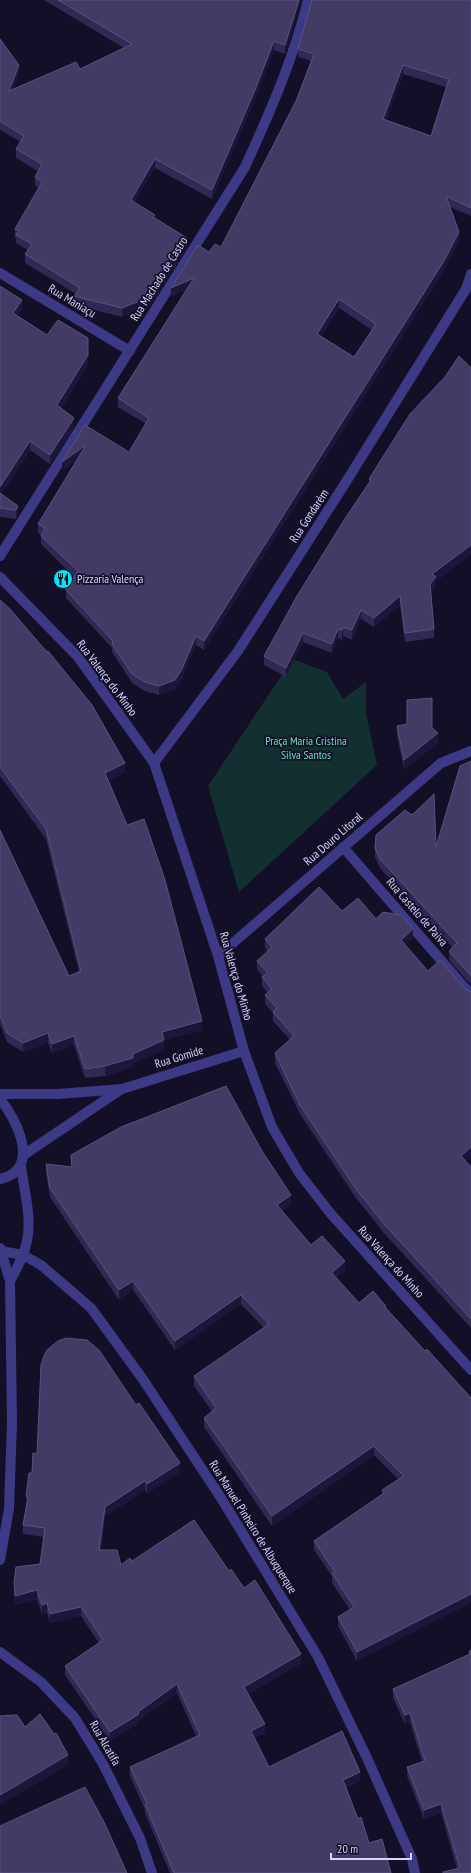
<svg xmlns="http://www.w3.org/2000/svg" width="471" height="1873" font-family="'PT Sans Narrow',sans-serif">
	<rect width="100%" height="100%" fill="#130f26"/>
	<!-- green -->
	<polygon fill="#12302f" points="290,658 327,672 343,699 366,682 366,713 377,765 239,892 208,786 281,676"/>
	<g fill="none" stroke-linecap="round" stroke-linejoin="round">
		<!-- street -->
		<g stroke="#3d3a85" stroke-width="10">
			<polyline points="0,273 130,351"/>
			<path d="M0 556 245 167C271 110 293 60 308 0"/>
			<polyline points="0,577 78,657 154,763 218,956 244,1051 272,1127 299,1173 331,1214 471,1370"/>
			<polyline points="154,763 238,651 344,485 466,289 471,274"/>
			<polyline points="343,847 471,995"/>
			<polyline points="218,956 441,763 471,751"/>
			<polyline points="0,1094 58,1094 122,1089 244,1051"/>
			<path d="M0 1099C17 1120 42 1170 0 1179"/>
			<polyline points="25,1154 120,1090"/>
			<polyline points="0,1248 10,1281 12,1423 9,1509 0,1560"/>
			<polyline points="1,1251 23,1255 41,1265 91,1308 142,1378 221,1498 318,1657 367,1758 412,1859 415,1873"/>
			<path d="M10 1281C17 1268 24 1256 27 1241 32 1218 24 1190 21 1166"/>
			<polyline points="0,1652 41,1682 75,1718 103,1764 140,1838 152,1873"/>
		</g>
	</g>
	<!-- wall -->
	<g fill="#312854" fill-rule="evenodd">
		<polygon points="44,0 301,0 285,54 274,50 255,99 212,199 155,168 134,202 155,218 187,247 150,305 122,317 74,305 74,296 76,294 25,263 25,254 28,250 16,243 16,238 15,238 15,229 39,188 35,186 35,177 38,171 16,158 16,149 21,142 0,130 0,39 19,74 13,89 80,69 124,48"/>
		<path d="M471 0V216L450 207 459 241 444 270 204 650 196 645 181 680 175 689 159 695 145 691 132 683 112 652V648L66 598V590L74 577 41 544V535L38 533V524L77 460 62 470V462L129 452 146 424 118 407V398L186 290 171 297 209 252 221 247 296 101 311 61 298 57V49ZM403 74 446 87 431 136 386 120ZM339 308 372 330 354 357 321 336Z"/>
		<polygon points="0,286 22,309 17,316 88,364 61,408 74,427 50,464 30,450 1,494 18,506 18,515 16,519 0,517"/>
		<polygon points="471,368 471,554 436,581 436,586 431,592 434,629 434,638 405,642 400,605 374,627 361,619 352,640 343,636 342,640 338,638 332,653 303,642 286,677 264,665 264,656 369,482 369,479"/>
		<polygon points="0,600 125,772 108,781 202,1030 164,1040 164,1050 133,1063 133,1067 105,1076 85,1078 74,1045 52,1053 48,1043 23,1052 7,1042 0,1024 0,830 69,976 79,972 46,839 0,776"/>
		<polygon points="397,726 432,728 438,743 404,769 397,736"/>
		<polygon points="471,761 471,985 449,960 449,951 452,947 380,868 375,857 375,848 436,847"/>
		<polygon points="342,911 376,919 413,938 405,945 428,971 466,990 471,992 471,1156 466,1161 471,1167 471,1328 384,1233 356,1198 300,1114 275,1063 275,1053 290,1040 273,1021 273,1013 265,1004 265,995 268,993 262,986 262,977 263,976 257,970 257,961 268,952 265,948 265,939"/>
		<polygon points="71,1155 291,1205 282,1211 311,1245 345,1270 336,1278 359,1303 386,1308 425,1351 471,1398 357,1661 338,1626 338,1617 350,1610 332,1583 332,1576 314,1550 314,1541 382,1495 382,1490 398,1479 374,1455 272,1526 204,1427 204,1418 212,1411 194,1386 194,1376 264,1328 241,1304 175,1350 133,1290 119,1300 50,1197 46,1173 46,1164 71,1167"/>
		<polygon points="37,1454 180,1472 147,1493 145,1490 105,1516 101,1550 121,1565 132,1561 229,1571 244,1588 301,1663 248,1694 265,1733 254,1738 269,1767 360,1781 346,1788 358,1819 369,1843 391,1873 170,1873 145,1813 145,1810 130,1776 130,1767 196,1736 177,1693 139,1720 139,1723 110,1741 65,1675 65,1666 99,1643 81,1616 50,1623 47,1612 42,1614 37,1599 15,1605 14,1582 40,1564 44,1537 23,1534 23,1525 27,1506 26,1496"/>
		<polygon points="471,1650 471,1873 457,1869 441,1813 424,1819 407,1776 407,1767 422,1762 410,1722 405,1724 393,1698 393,1689 469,1654 469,1651"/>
	</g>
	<!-- shaded-wall -->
	<g fill="#1d163a">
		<polygon points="299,0 301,0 285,54 285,45"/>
		<polygon points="274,41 274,50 255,99 212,199 212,190"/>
		<polygon points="19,65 19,74 9,100 9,91"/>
		<polygon points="403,65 403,74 383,127 383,119"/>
		<polygon points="155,159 155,168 131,208 131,200"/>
		<polygon points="459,232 459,241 444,270 204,650 204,641"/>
		<polygon points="187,238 187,247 150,305 122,317 122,308"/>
		<polygon points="194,278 194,287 171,297 171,288"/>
		<polygon points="339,299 339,308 317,342 317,334"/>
		<polygon points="22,300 22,309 13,322 13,313"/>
		<polygon points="88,355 88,364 57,414 57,405"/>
		<polygon points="74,418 74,427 50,464 50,455"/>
		<polygon points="30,441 30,450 0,496 0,487"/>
		<polygon points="86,445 86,454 62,470 62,462"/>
		<polygon points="18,506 18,515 16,519 16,510"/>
		<polygon points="471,545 471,554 436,581 436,586 430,593 430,584 432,574"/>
		<polygon points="400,596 400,605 374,627 374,618"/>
		<polygon points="361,610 361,619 352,640 352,630"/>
		<polygon points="343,627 343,636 342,640 342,630"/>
		<polygon points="338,629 338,638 332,653 332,644"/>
		<polygon points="303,633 303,642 286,677 286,668"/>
		<polygon points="196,636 196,645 181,680 175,689 159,695 159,686"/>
		<polygon points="438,733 438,743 404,769 404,760"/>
		<polygon points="125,763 125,772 105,782 105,773"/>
		<polygon points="413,929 413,938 401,949 401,940"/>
		<polygon points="202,1021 202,1030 164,1040 164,1050 133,1063 133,1067 105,1076 105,1066 133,1054 162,1032"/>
		<polygon points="48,1033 48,1043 23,1052 23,1043"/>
		<polygon points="74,1036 74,1045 52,1053 52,1044"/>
		<polygon points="471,1147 471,1156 461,1165 461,1156"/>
		<polygon points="291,1195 291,1205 277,1214 277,1205"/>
		<polygon points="345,1261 345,1270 332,1282 332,1273"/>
		<polygon points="133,1281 133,1290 119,1300 119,1290"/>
		<polygon points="241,1295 241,1304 175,1350 175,1341"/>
		<polygon points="374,1446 374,1455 272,1526 272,1516"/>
		<polygon points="180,1463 180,1472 147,1493 147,1484"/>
		<polygon points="145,1481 145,1490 105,1516 99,1560 99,1550 105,1507"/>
		<polygon points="37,1590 37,1599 15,1605 15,1596"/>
		<polygon points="471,1594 471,1603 357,1661 357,1652"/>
		<polygon points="47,1603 47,1612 42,1614 42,1605"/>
		<polygon points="81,1607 81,1616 50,1623 50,1614"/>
		<polygon points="301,1654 301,1663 244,1696 244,1687"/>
		<polygon points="177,1684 177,1693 139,1720 139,1723 110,1741 110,1732"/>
		<polygon points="410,1713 410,1722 405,1724 405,1715"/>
		<polygon points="265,1724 265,1733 251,1740 251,1731"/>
		<polygon points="68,1755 68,1765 0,1805 0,1795"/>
		<polygon points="360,1772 360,1781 343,1789 343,1780"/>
		<polygon points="441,1804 441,1813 424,1819 424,1810"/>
	</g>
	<!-- building -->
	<g fill="#433a66" stroke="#5a527e" fill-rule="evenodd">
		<polygon points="58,0 299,0 285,45 274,41 255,90 212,190 155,159 131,200 155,215 153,217 187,238 150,297 122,308 74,296 80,288 25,254 32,244 16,235 19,231 15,229 42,182 35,177 42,164 16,149 24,136 0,121 0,39 19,65 9,91 76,62 80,69 132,44"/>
		<path d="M312 0H471V208L446 196 459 232 444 261 204 641 196 636 181 671 175 680 159 686 145 682 132 674 112 644 113 641 66 590 78 571 41 536 45 528 38 524 86 445 62 462 85 425 129 452 149 418 118 398 194 278 171 288 198 245 209 252 215 244 221 247 296 101 314 54 298 49ZM403 65 449 79 431 136 383 119ZM339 299 376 324 354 357 317 334Z"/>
		<polygon points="0,286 22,300 13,313 47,335 58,320 88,338 88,355 57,405 74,418 50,455 30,441 0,487"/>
		<polygon points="459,356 471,368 471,545 432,574 436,577 430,584 434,629 405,633 400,596 374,618 361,610 352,630 343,627 342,630 338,629 332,644 303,633 286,668 264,656 297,596 346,517 371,480 369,479 410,414 445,377"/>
		<polygon points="0,493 18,506 16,510 0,508"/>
		<polygon points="0,600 9,608 47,652 48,651 92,705 125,763 105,773 127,825 144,819 165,880 202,1021 162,1032 164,1040 133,1054 133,1058 105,1066 85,1069 74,1036 52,1044 48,1033 23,1043 7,1033 0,1015 0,830 69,976 81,971 46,829 0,767"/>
		<polygon points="432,698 432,728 438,733 404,760 397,726 407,724 407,700"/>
		<polygon points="471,761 471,976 449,951 457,943 380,859 375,848 376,835 405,810 412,815 434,794 436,847 460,766"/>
		<polygon points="319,887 342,911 358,898 376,919 383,912 401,915 413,929 401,940 428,971 440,960 466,990 471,992 471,1147 461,1156 471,1167 471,1319 384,1224 356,1189 300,1105 275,1053 294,1036 273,1012 277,1008 265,995 272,989 262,977 268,973 257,961 272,947 265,939"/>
		<polygon points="226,1086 262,1151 291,1195 277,1205 311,1245 322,1236 345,1261 332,1273 359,1303 373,1291 386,1306 385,1307 425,1351 427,1349 471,1398 471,1594 357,1652 338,1617 354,1607 332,1573 335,1572 314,1541 384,1493 382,1490 404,1476 374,1446 272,1516 204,1418 216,1408 194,1376 269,1324 241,1295 175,1341 133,1281 119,1290 50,1188 46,1164 72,1167 71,1155 121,1127"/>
		<polygon points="66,1338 87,1340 99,1350 136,1405 139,1403 180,1463 147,1484 145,1481 105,1507 99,1550 117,1550 121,1565 130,1558 132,1561 194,1520 229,1571 231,1569 244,1588 255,1580 301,1654 244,1687 265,1724 251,1731 269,1767 342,1731 360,1772 343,1780 358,1819 361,1817 369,1843 382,1839 391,1873 174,1873 145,1804 147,1804 130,1767 200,1735 177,1684 138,1712 139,1714 110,1732 65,1666 103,1640 81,1607 50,1614 47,1603 42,1605 37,1590 15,1596 14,1582 16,1567 40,1564 45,1528 23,1525 28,1497 26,1496 29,1473 32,1473 33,1453 37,1454 41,1365 44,1356 47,1350 58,1341"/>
		<polygon points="471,1650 471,1873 443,1873 443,1872 460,1868 441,1804 424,1810 407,1767 425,1761 410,1713 405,1715 393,1689 470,1654 469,1651"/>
		<polygon points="40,1714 54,1734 56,1733 68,1755 0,1795 0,1716 17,1715 25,1727"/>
		<polygon points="85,1787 105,1824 127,1873 0,1873 0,1826"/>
	</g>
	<!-- icons -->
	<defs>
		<symbol id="restaurant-disc" viewBox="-11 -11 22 22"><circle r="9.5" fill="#00e5ff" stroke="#130f26"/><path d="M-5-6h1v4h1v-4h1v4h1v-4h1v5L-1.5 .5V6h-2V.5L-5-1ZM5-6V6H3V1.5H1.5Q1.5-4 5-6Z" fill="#111"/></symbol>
	</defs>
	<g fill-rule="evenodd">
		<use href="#restaurant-disc" x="52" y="568" width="22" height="22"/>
	</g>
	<g text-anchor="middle" stroke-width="3.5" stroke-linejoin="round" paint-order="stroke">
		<!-- street labels -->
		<g font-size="12" fill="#d9d4ff" stroke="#130f26">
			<text transform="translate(159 279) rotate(-58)" y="4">Rua Machado de Castro</text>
			<text transform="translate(72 301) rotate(31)" y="4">Rua Maniaçu</text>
			<text transform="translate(309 516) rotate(-57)" y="4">Rua Gondarém</text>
			<text transform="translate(107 678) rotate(53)" y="4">Rua Valença do Minho</text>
			<text transform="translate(333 839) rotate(-41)" y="4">Rua Douro Litoral</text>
			<text transform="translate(417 912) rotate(49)" y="4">Rua Castelo de Paiva</text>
			<text transform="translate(236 976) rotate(74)" y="4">Rua Valença do Minho</text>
			<text transform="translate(179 1057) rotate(-17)" y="4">Rua Gomide</text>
			<text transform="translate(391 1262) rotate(48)" y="4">Rua Valença do Minho</text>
			<text transform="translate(253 1527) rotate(58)" y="4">Rua Manuel Pinheiro de Albuquerque</text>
			<text transform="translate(105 1743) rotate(60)" y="4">Rua Alcatifa</text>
		</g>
		<!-- poi labels -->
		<g font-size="12" fill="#d9d4ff" stroke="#130f26" text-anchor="start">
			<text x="77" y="583">Pizzaria Valença</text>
		</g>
		<!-- park labels -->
		<g font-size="12" fill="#5fe0c0" stroke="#130f26">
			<text x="306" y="745">Praça Maria Cristina<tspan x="306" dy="14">Silva Santos</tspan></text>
		</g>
	</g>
	<!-- scale -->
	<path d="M331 1853v6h80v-6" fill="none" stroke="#d9d4ff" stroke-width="2"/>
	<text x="337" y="1853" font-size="12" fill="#d9d4ff" stroke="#130f26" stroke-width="3" paint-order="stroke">20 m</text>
</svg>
